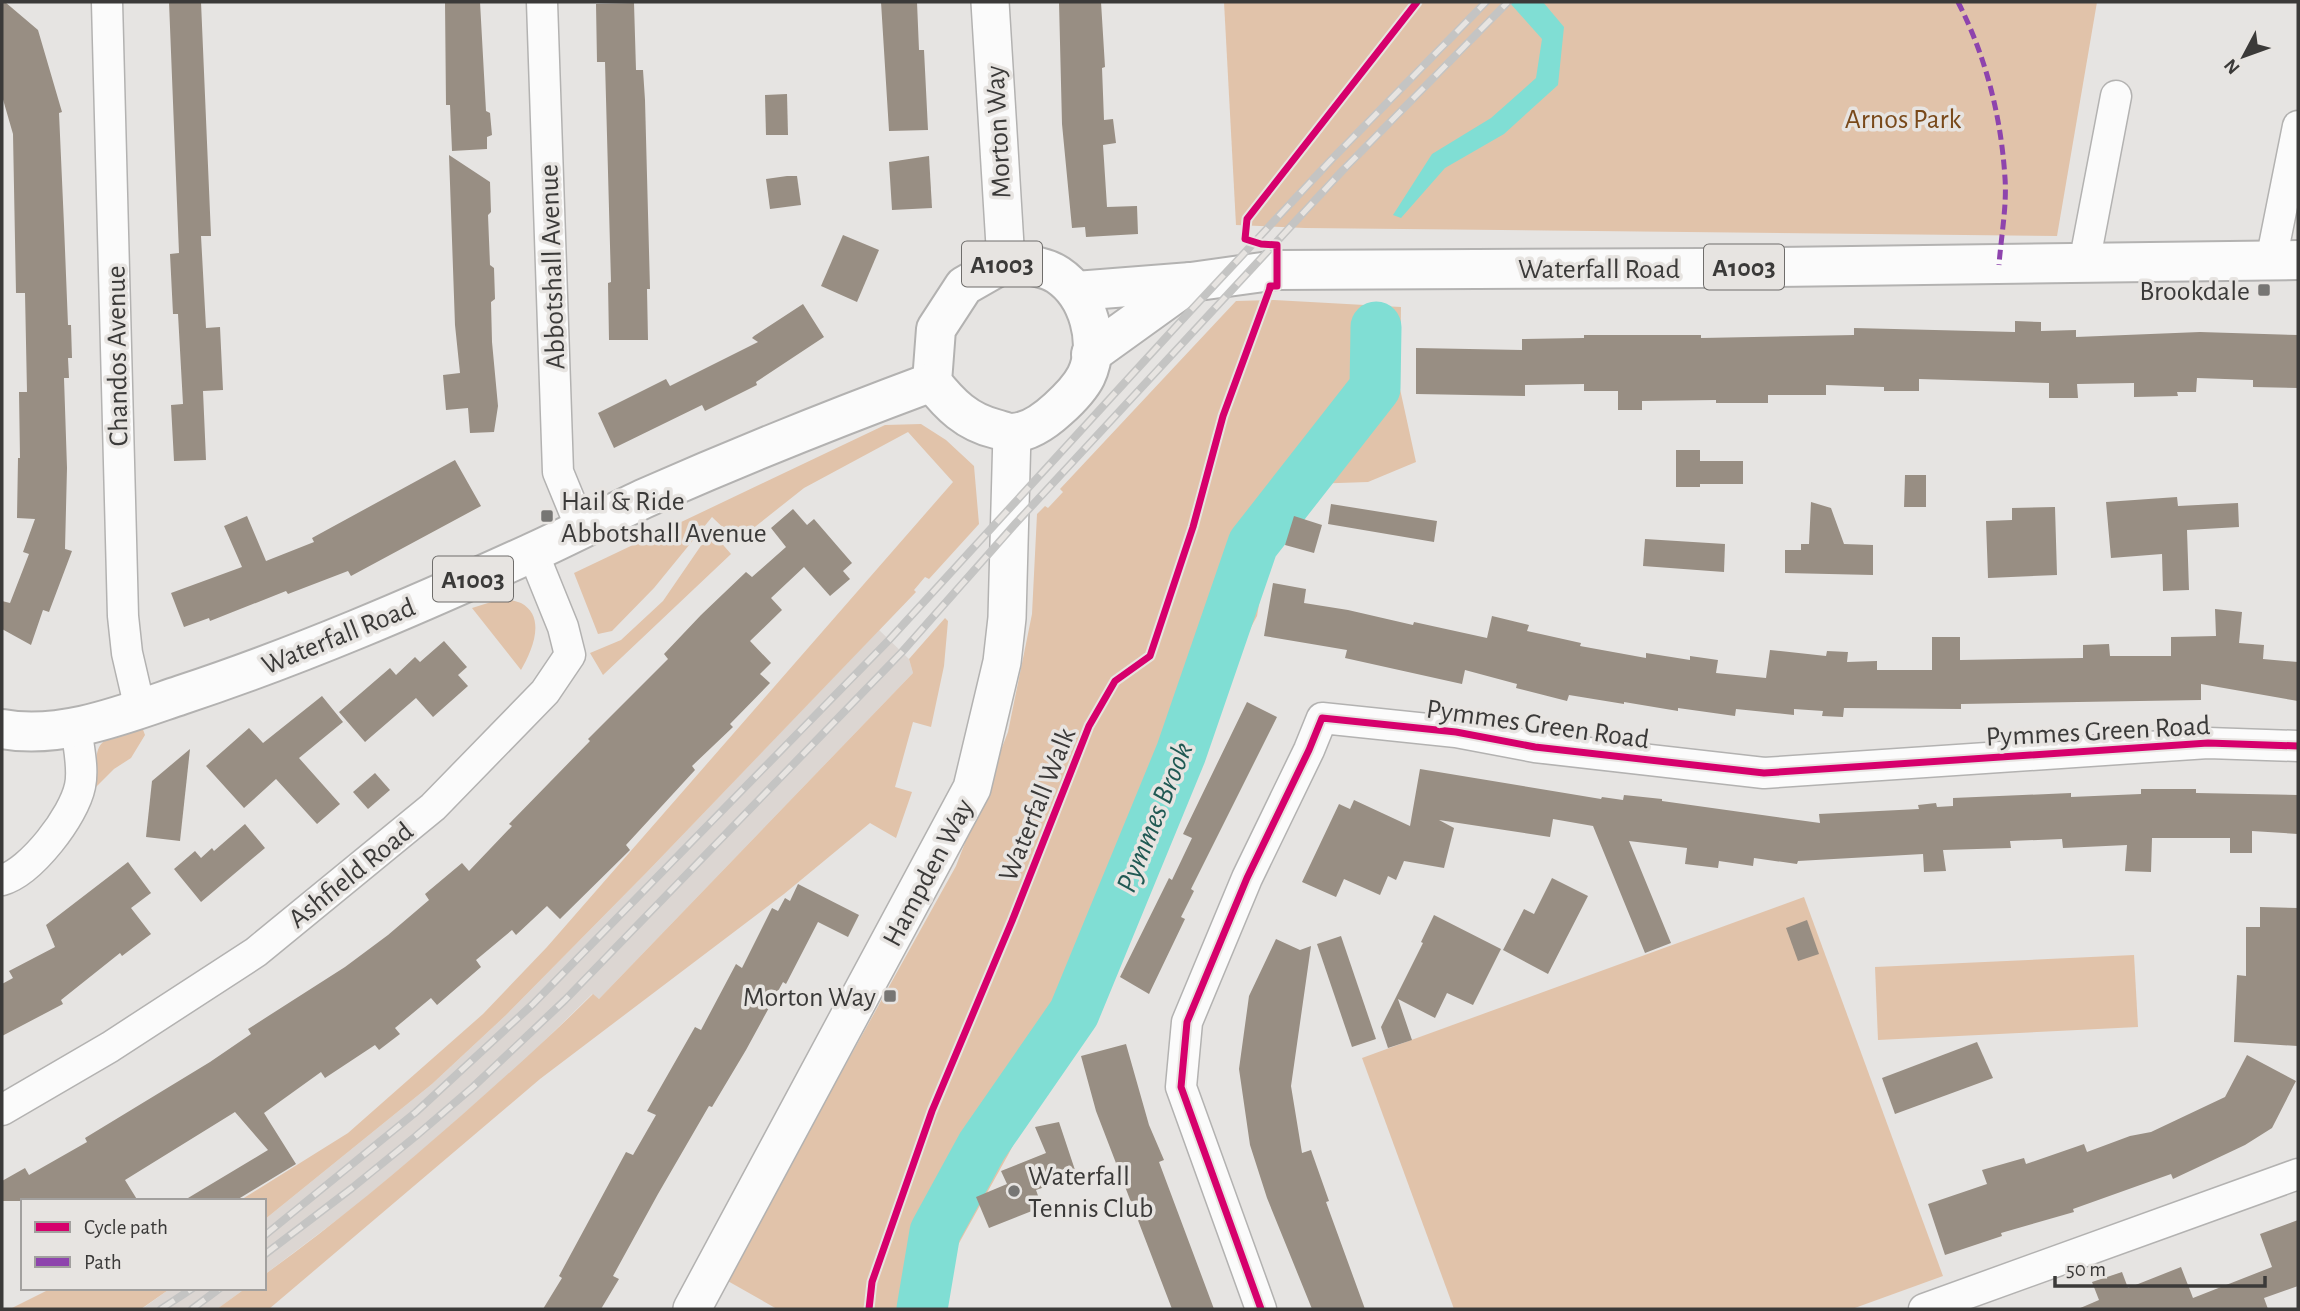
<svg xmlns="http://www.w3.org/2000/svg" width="2300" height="1311" font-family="'Alegreya Sans',sans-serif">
	<rect width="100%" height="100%" fill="#e6e4e2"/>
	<!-- built -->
	<g fill="#dcd6d2">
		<polygon points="879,630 909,659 913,673 599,999 592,994 526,1059 428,1145 358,1204 264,1275 264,1220 432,1084 505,1016 649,870"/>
		<polygon points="171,1288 246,1288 217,1309 142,1309"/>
	</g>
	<!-- green -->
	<g fill="#e1c3aa">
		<polygon points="1224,2 2097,2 2057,236 1305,228 1236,225"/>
		<polygon points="1274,300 1401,307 1400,389 1416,462 1368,482 1280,485 1257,616 1211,702 1073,1028 1008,1155 928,1299 928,1309 777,1309 726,1280 956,866 1008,732 1032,614 1037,514 1045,506 1048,508 1063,492 1060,489 1236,301"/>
		<polygon points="921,424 946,440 974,466 979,524 929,579 925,577 914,590 916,592 649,870 505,1016 432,1084 264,1220 264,1201 239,1201 348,1133 483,1014 547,947 953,482 908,432 804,488 737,541 712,517 654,588 612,631 598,634 574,573 885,425"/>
		<polygon points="711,531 731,554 603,675 590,653 621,640 663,601"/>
		<path d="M504 598C509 600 516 601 521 603 547 617 532 651 521 670L472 608Z"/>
		<path d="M945 618 948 621 944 666 931 727 913 722 895 787 912 792 896 838 870 823 784 894 540 1079 269 1309H217L246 1288H264V1275C334 1225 399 1170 463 1114 507 1075 551 1036 593 994L599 999 913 673 909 659Z"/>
		<path d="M142 727 145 735 131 758 114 769 95 788C97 737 93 743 142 727Z"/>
		<polygon points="1804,897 1943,1276 1852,1309 1454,1309 1362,1058"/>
		<polygon points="2134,955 2138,1027 1878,1040 1875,967"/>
		<polygon points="52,1288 171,1288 141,1309 10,1309"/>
	</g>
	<!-- water -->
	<polygon fill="#80ded4" points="1509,2 1543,2 1564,27 1558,85 1504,134 1445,168 1401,218 1393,215 1432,154 1491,118 1536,78 1542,39"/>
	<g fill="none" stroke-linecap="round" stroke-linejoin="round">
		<!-- river -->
		<polyline stroke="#80ded4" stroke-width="51" points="922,1309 935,1232 982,1146 1074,1013 1181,753 1253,544 1375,388 1376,327"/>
	</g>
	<!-- building -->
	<g fill="#988e83">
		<polygon points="2,2 5,2 38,30 62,112 59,113 64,225 68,325 71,325 72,358 68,358 69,378 64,378 67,468 65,549 72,551 49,612 43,610 31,645 2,629 2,601 10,603 29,554 23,552 35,519 17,518 18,458 20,458 19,392 27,392 25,293 16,293 13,134 2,96"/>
		<polygon points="169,2 201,2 211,236 201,236 206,328 220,327 223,390 203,391 206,460 174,461 171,405 183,404 178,314 173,314 170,254 179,253"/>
		<polygon points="445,2 480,2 486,111 490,113 492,135 487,137 487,149 452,151 450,105 446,105"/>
		<polygon points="881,2 917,2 919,50 924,50 928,130 889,131"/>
		<polygon points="1059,2 1101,2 1105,67 1102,68 1104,120 1113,119 1116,143 1103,145 1107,207 1137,206 1138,234 1086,237 1085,227 1072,228 1062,124"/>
		<polygon points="634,3 636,70 643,70 645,100 650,289 647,289 648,340 609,340 608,283 611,282 605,62 597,62 596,4"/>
		<polygon points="787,94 788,135 766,135 765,95"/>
		<polygon points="449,155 490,182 491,212 488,215 490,265 494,268 495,299 491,302 492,342 498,406 494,432 470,433 468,408 446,410 443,375 460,373 455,325"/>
		<polygon points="929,156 932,208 892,210 889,162"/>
		<polygon points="787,176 797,176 801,205 770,209 766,179"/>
		<polygon points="843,235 879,250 857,302 821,286"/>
		<polygon points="803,304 824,337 756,382 757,385 705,411 702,405 614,448 598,413 666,379 670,386 758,342 752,338 754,336"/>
		<polygon points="2015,321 2041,322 2041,331 2076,330 2076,337 2200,332 2298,335 2298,388 2253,387 2253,380 2197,378 2196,392 2177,392 2178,396 2134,397 2134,383 2077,384 2078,398 2049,398 2049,383 1919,379 1919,391 1884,391 1884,387 1826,385 1826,395 1768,395 1768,403 1716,403 1716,400 1642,401 1642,410 1618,410 1618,391 1584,391 1584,384 1525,385 1525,396 1416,394 1416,348 1522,350 1522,339 1584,338 1584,335 1701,335 1701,338 1854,335 1854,328 2015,332"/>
		<polygon points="1676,450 1700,450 1700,461 1743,461 1743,484 1700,484 1700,487 1676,487"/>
		<polygon points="455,460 481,506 351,576 348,571 288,594 286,591 210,621 209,618 184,627 171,593 242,567 224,526 247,516 266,561 314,542 312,538"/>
		<polygon points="1905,475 1926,475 1926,507 1904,507"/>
		<polygon points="2177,497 2178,506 2238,503 2239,527 2187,530 2189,590 2163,591 2162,554 2111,558 2106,502"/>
		<polygon points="1811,502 1831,508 1844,544 1873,545 1873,575 1785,573 1785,550 1801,550 1801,544 1809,544"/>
		<polygon points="1331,504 1437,521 1434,542 1328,524"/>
		<polygon points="2055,507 2057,575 1988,578 1986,521 2012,520 2012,508"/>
		<polygon points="793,509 807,525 814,519 852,563 843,571 850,579 830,596 804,567 771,598 782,610 750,641 771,663 760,674 770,683 730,724 733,727 692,766 695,770 626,845 630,850 560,919 547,906 516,935 512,930 476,960 481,967 437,1005 431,998 395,1028 400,1034 379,1050 375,1045 325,1078 321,1072 264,1113 296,1164 235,1201 183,1201 268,1150 235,1112 125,1180 138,1201 2,1201 2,1181 25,1168 29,1175 87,1142 85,1138 210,1062 251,1034 248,1029 345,967 388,935 429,900 425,894 462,863 469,871 512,826 509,824 590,741 588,739 668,659 664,654 701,615 746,572 752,577 786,547 771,528"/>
		<polygon points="1294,516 1322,525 1314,553 1285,545"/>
		<polygon points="1645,539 1725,544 1724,572 1643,566"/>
		<polygon points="1273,583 1306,589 1304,603 1348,610 1413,625 1414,622 1487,638 1492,616 1529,625 1527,631 1581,643 1580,646 1646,658 1646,653 1690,660 1690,656 1718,660 1716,673 1766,678 1770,650 1826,656 1827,651 1848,652 1847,662 1877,661 1877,670 1932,670 1932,637 1960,637 1960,660 2083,658 2083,645 2109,644 2110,656 2171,656 2171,637 2216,636 2215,609 2242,612 2239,643 2264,645 2263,659 2298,662 2298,701 2201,684 2201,700 1961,704 1961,709 1844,708 1843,717 1822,716 1823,711 1794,709 1794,715 1736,709 1735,716 1678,708 1678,711 1624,702 1624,704 1569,695 1567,701 1516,688 1517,684 1465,670 1462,684 1345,658 1347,650 1264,636"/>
		<polygon points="444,641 467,667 458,675 468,686 433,717 416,698 365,742 339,712 390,668 396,675 415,657 420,662"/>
		<polygon points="322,696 343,722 299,758 340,804 317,824 276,779 244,808 206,766 249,728 263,743"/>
		<polygon points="1247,702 1277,717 1191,889 1194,891 1181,917 1185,919 1149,994 1120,977 1169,878 1172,880 1192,838 1183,834"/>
		<polygon points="190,749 180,841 146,837 152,781"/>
		<polygon points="1420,769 1601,799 1602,797 1623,800 1624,795 1662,799 1662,801 1820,823 1819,814 1919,809 1918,805 1936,803 1937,807 1953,806 1953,798 2071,793 2071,797 2141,794 2141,789 2196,789 2196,793 2298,795 2298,834 2252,831 2252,853 2230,853 2230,838 2152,838 2151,872 2125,871 2127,845 2063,848 2062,839 2010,841 2011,848 1943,850 1946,871 1924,872 1923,854 1798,861 1797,864 1754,858 1753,866 1719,861 1718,868 1685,864 1687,848 1629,841 1671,943 1645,953 1593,826 1553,819 1550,837 1439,820 1454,828 1444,868 1404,861 1396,880 1388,876 1380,895 1344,879 1336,897 1302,882 1339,804 1350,809 1354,800 1410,826"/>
		<polygon points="375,773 390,790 368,809 353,792"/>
		<polygon points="245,824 265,848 201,902 174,869 195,851 201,858 212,848 214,851"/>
		<polygon points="128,862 151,893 131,908 151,934 122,956 120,953 61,1000 63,1004 2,1036 2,984 13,978 9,971 55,947 46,925"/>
		<polygon points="1552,878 1588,896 1548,974 1503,950 1524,909 1534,914"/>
		<polygon points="798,884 859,915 848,937 818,922 786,984 783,982 746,1050 712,1107 709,1106 658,1194 613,1276 619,1279 601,1309 543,1309 562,1278 559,1276 626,1152 633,1155 656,1115 647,1111 695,1027 701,1030 736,964 742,968 772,908 778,911 785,898 790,901"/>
		<polygon points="2260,907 2298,908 2298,1046 2234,1042 2237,975 2246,976 2246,927 2260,927"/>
		<polygon points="1434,915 1501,949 1473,1005 1447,993 1435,1018 1398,999 1412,1040 1388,1048 1381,1027 1423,943 1421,942"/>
		<polygon points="1807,920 1819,954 1798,961 1786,928"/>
		<polygon points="1341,936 1376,1039 1352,1047 1317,944"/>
		<polygon points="1276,939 1300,950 1311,946 1291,1086 1302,1153 1311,1150 1329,1201 1326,1202 1365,1309 1312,1309 1267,1198 1250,1145 1239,1069 1249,996"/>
		<polygon points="1977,1042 1993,1078 1895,1114 1882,1078"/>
		<polygon points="1126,1044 1149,1125 1164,1160 1159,1162 1214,1309 1172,1309 1096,1111 1081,1056"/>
		<polygon points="2247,1055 2296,1081 2272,1128 2245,1145 2173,1179 2171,1174 2073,1209 2074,1212 2001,1233 2002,1236 1945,1255 1928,1204 1987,1184 1982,1170 2024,1158 2026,1164 2084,1144 2087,1152 2130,1136 2151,1132 2225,1097"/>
		<polygon points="1059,1122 1077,1176 1036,1190 1042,1207 989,1228 976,1197 1007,1184 1001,1171 1046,1153 1035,1127"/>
		<polygon points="2298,1220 2298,1286 2264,1298 2268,1309 2078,1309 2099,1300 2092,1282 2122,1272 2128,1288 2181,1267 2193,1298 2272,1267 2260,1234"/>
	</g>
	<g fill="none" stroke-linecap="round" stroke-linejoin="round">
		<defs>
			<g id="minor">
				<polyline points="107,2 123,616 127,653 140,709"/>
				<polyline points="542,2 558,472 581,528"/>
				<polyline points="2271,261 2298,126"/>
				<polyline points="2084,264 2116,96"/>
				<path d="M2 880C31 872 74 816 80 786 84 768 78 745 76 726"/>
				<polyline points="2,1110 110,1047 256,952 433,807 545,692 570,655 563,627 533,553"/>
				<polyline points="1261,1309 1181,1087 1187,1022 1247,878 1309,750 1322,718 1456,732 1535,747 1764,773 2208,743 2298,746"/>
				<polyline points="1924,1309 2298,1174"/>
			</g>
			<g id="tertiary">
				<polyline points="990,2 1006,262"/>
				<polyline points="692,1309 972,788 1002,662 1007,618 1012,433"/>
			</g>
			<g id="primary">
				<path d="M1006 262C1023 265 1043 265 1058 275 1088 295 1102 342 1086 376 1080 388 1068 400 1058 409 1046 420 1029 433 1011 433 1007 433 1000 430 996 429 967 422 950 405 932 382L936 329 964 286Z"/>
				<polyline points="1076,291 1191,282 1277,270 1703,268 2298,260"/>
				<polyline points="1091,354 1191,282"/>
				<path d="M2 729C61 740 125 714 181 695 299 656 415 606 529 554 567 537 605 517 643 499 738 457 835 418 932 382"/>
			</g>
		</defs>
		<!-- minor casing -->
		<use href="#minor" stroke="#b3b2b1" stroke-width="33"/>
		<!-- tertiary casing -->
		<use href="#tertiary" stroke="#b3b2b1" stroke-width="40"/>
		<!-- primary casing -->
		<use href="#primary" stroke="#b3b2b1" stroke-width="42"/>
		<!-- minor -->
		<use href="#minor" stroke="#fbfbfb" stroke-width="30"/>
		<!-- tertiary -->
		<use href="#tertiary" stroke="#fbfbfb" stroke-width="37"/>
		<!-- primary -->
		<use href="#primary" stroke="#fbfbfb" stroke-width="38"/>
		<defs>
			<g id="rail">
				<polyline points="264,1236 416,1112 533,1004 889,640 1181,321 1331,160 1486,2"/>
				<polyline points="264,1255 352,1188 416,1136 473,1087 565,1000 902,652 1016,523 1343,170 1508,2"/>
				<polyline points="161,1309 193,1288"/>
				<polyline points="192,1309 220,1288"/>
			</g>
		</defs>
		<!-- rail casing -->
		<use href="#rail" stroke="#c4c4c3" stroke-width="8"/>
		<!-- rail -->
		<use href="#rail" stroke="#e7e4e1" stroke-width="5" stroke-dasharray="16" stroke-linecap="butt"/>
		<!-- quiet -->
		<path stroke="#8e44ad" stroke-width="5" stroke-dasharray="10 5" stroke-linecap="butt" d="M1958 2C1986 57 2001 116 2005 178 2007 206 2001 237 1999 265"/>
		<defs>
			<g id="cycleway">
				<polyline points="1270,288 1270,286 1277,286 1277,245 1261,244 1245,239 1247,219 1417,2"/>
				<polyline points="869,1309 872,1282 932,1111 1012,921 1089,726 1115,681 1150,656 1193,527 1223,416 1270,288"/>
				<polyline points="1261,1309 1181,1087 1187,1022 1247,878 1309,750 1322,718 1456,732 1535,747 1764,773 2208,743 2298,746"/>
			</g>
		</defs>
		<!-- cycleway casing -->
		<use href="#cycleway" stroke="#e7e4e1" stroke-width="11"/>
		<!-- cycleway -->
		<use href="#cycleway" stroke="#d6006c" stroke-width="7"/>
	</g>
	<!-- markers -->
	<g fill="#777674" stroke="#e7e4e1" stroke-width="2.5">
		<rect x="2257" y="283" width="14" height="14" rx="3.5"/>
		<rect x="540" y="509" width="14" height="14" rx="3.5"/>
		<rect x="883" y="989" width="14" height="14" rx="3.5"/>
		<circle cx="1014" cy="1191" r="7"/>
	</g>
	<g text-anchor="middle" stroke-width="7" stroke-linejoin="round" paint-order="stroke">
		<!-- shield labels -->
		<g fill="#e7e4e1" stroke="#6f6d6b" stroke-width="2">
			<rect x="962" y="241.5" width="80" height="45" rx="5"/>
			<rect x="1704" y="244.5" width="80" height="45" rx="5"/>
			<rect x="433" y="556.5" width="80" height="45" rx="5"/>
		</g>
		<g font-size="26" font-weight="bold" fill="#3b3a39">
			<text x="1002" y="273">A1003</text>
			<text x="1744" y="276">A1003</text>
			<text x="473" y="588">A1003</text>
		</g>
		<!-- park labels -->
		<g font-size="28" fill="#79491a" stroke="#e7e4e1">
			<text x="1903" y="128">Arnos Park</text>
		</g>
		<!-- street labels -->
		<g font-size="28" fill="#3b3a39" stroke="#e7e4e1">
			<text transform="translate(997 132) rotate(-93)" y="10">Morton Way</text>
			<text transform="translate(551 267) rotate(-92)" y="10">Abbotshall Avenue</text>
			<text x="1599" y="278">Waterfall Road</text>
			<text transform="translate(116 356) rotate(-91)" y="10">Chandos Avenue</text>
			<text transform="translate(338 635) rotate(-22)" y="10">Waterfall Road</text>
			<text transform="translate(1538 723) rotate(8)" y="10">Pymmes Green Road</text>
			<text transform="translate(2098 730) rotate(-3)" y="10">Pymmes Green Road</text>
			<text transform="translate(1036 804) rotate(-68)" y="10">Waterfall Walk</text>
			<text transform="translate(927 872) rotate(-62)" y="10">Hampden Way</text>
			<text transform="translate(350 874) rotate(-39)" y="10">Ashfield Road</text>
		</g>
		<!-- poi labels -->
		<g font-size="28" fill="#3b3a39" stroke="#e7e4e1" text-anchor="end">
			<text x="2250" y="300">Brookdale</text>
			<text x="561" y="510" text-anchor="start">Hail &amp; Ride<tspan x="561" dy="32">Abbotshall Avenue</tspan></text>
			<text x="876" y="1006">Morton Way</text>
			<text x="1028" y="1185" text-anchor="start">Waterfall<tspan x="1028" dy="32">Tennis Club</tspan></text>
		</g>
		<!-- water labels -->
		<g font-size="30" font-style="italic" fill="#205953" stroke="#e7e4e1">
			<text transform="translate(1154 817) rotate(-68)" y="10">Pymmes Brook</text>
		</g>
	</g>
	<!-- border -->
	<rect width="2300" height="1311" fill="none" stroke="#3b3a39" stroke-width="7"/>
	<!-- legend -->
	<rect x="21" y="1199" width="245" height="91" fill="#e7e4e1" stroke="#a2a09e" stroke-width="2"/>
	<rect x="35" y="1222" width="35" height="10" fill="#d6006c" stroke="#a2a09e" stroke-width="2"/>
	<text x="84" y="1234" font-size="21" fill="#3b3a39">Cycle path</text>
	<rect x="35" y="1257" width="35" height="10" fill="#8e44ad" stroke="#a2a09e" stroke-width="2"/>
	<text x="84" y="1269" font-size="21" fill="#3b3a39">Path</text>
	<!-- north arrow -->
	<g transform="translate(2244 56) rotate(229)" stroke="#e7e4e1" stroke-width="5" paint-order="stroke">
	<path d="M0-5L12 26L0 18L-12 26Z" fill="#3b3a39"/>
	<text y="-10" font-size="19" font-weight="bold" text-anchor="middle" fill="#3b3a39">N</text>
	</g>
	<!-- scale -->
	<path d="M2055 1276v10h210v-10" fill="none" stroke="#3b3a39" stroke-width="3.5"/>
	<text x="2066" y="1276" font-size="21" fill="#3b3a39" stroke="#e7e4e1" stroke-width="5" paint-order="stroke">50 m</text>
</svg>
